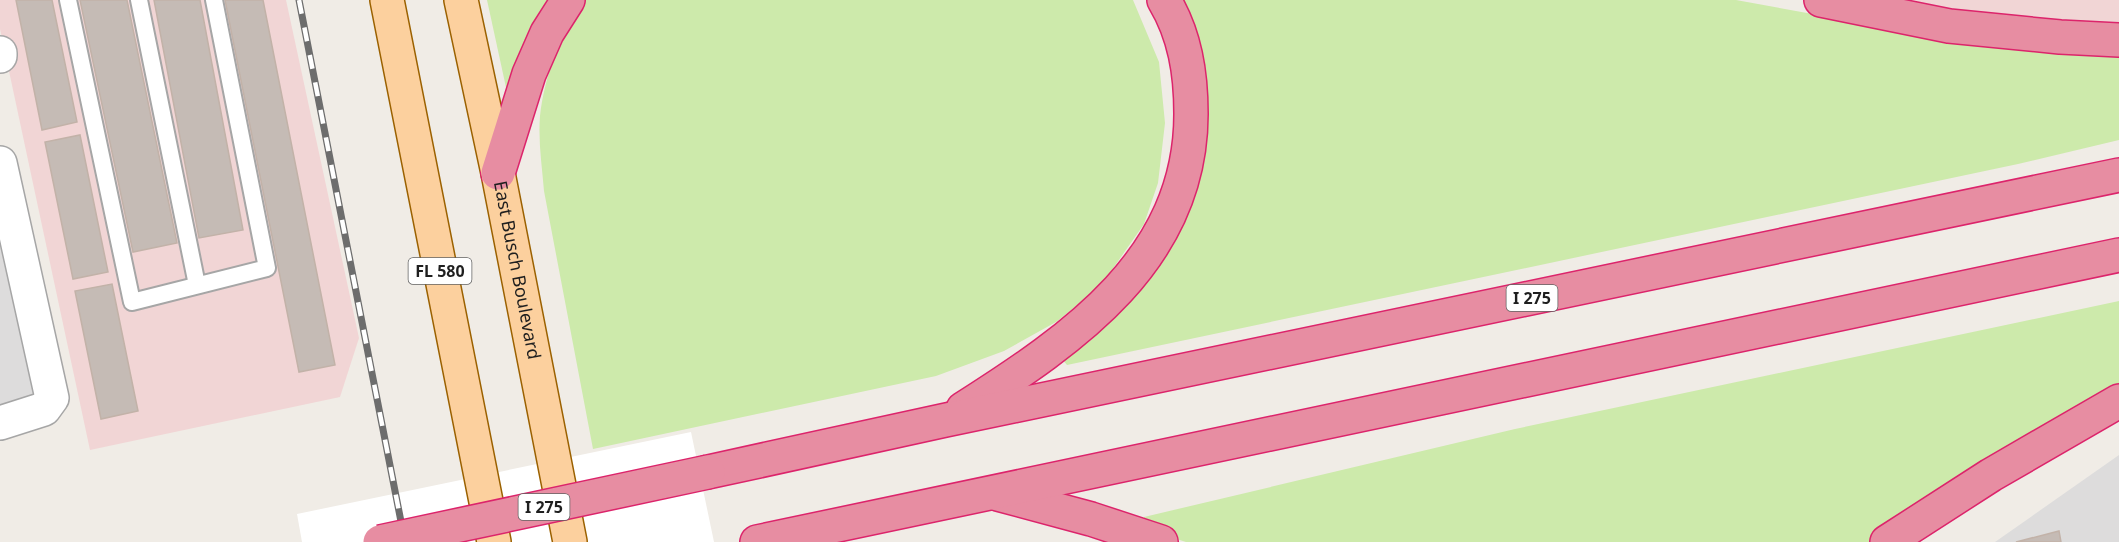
<svg xmlns="http://www.w3.org/2000/svg" width="2119" height="542" font-family="'Noto Sans',sans-serif">
	<rect width="100%" height="100%" fill="#f0ece6"/>
	<!-- residential -->
	<g fill="#dddcdc">
		<polygon points="0,218 40,419 0,433"/>
		<polygon points="2119,455 2119,542 1995,542"/>
	</g>
	<!-- commercial -->
	<g fill="#f1d5d5">
		<polygon points="0,0 286,0 359,338 340,397 90,450 0,29"/>
		<polygon points="1901,0 2119,0 2119,24 2062,22 1954,11"/>
	</g>
	<!-- grass -->
	<g fill="#cdeaab">
		<polygon points="487,0 552,0 507,92"/>
		<path d="M585 0H1133L1159 62 1165 123 1158 183 1144 224 1100 287 1056 322 1004 351 936 376 593 449 544 191C542 166 538 141 540 116 544 79 561 28 585 0Z"/>
		<polygon points="1176,0 1736,0 1934,36 2038,51 2119,57 2119,140 2018,164 1067,365 1062,359 1090,341 1118,315 1154,272 1175,236"/>
		<polygon points="2119,301 2119,394 1954,487 1871,542 1186,542 1145,529 1144,517 1515,429"/>
	</g>
	<!-- pier -->
	<polygon fill="#fff" points="691,432 714,542 302,542 297,514"/>
	<!-- building -->
	<g fill="#c5bbb5" stroke="#c2b2a8" stroke-width="1.5">
		<polygon points="16,0 52,0 77,122 42,130"/>
		<polygon points="80,0 127,0 177,243 133,252"/>
		<polygon points="154,0 200,0 243,230 199,238"/>
		<polygon points="225,0 263,0 335,365 299,372"/>
		<polygon points="80,135 108,272 73,279 45,142"/>
		<polygon points="112,284 138,411 101,419 75,291"/>
		<polygon points="2059,531 2061,542 2016,542"/>
	</g>
	<g fill="none" stroke-linecap="round" stroke-linejoin="round">
		<defs>
			<g id="lane">
				<polyline points="68,0 132,302 267,268 214,0"/>
				<polyline points="139,0 197,285"/>
			</g>
			<g id="street">
				<polyline points="0,53 0,56"/>
				<polyline points="0,163 52,398 44,409 0,423"/>
			</g>
			<g id="primary">
				<polyline points="387,0 494,542"/>
				<path id="s1" d="M461 0 498 173 570 542"/>
			</g>
			<g id="highway">
				<polyline points="1821,0 1949,26 2060,37 2119,40"/>
				<polyline points="498,173 529,74 547,33 568,0"/>
				<path d="M963 409C1073 339 1191 259 1191 114 1191 73 1185 35 1164 0"/>
				<polyline points="708,472 946,420 2119,175"/>
				<polyline points="998,494 1091,519 1161,542"/>
				<polyline points="757,542 2119,255"/>
				<polyline points="1887,542 1991,475 2119,401"/>
			</g>
		</defs>
		<!-- lane casing -->
		<use href="#lane" stroke="#a6a6a6" stroke-width="20"/>
		<!-- street casing -->
		<use href="#street" stroke="#a6a6a6" stroke-width="36"/>
		<!-- primary casing -->
		<use href="#primary" stroke="#9b6100" stroke-width="36"/>
		<!-- highway casing -->
		<use href="#highway" stroke="#dc246b" stroke-width="36"/>
		<!-- lane -->
		<use href="#lane" stroke="#fff" stroke-width="16"/>
		<!-- street -->
		<use href="#street" stroke="#fff" stroke-width="33"/>
		<!-- primary -->
		<use href="#primary" stroke="#fcd09e" stroke-width="33"/>
		<!-- highway -->
		<use href="#highway" stroke="#e78da2" stroke-width="33"/>
		<defs>
			<polyline id="rail" points="299,0 405,542"/>
		</defs>
		<!-- rail casing -->
		<use href="#rail" stroke="#6d6d6d" stroke-width="7"/>
		<!-- rail -->
		<use href="#rail" stroke="#fff" stroke-width="4.5" stroke-dasharray="14" stroke-linecap="butt"/>
		<defs>
			<polyline id="highway-bridge" points="380,542 708,472"/>
		</defs>
		<!-- highway-bridge casing -->
		<use href="#highway-bridge" stroke="#dc246b" stroke-width="36" stroke-linecap="butt"/>
		<!-- highway-bridge -->
		<use href="#highway-bridge" stroke="#e78da2" stroke-width="33"/>
	</g>
	<g text-anchor="middle" stroke-width="4.5" stroke-linejoin="round" paint-order="stroke">
		<!-- shield labels -->
		<g fill="#fff" stroke="#626262" stroke-width="1.5">
			<rect x="408.5" y="258" width="63" height="26" rx="4.5"/>
			<rect x="1506.5" y="285" width="51" height="26" rx="4.5"/>
			<rect x="518.5" y="494" width="51" height="26" rx="4.5"/>
		</g>
		<g font-size="16" font-weight="bold" fill="#1f1f1f">
			<text x="440" y="277">FL 580</text>
			<text x="1532" y="304">I 275</text>
			<text x="544" y="513">I 275</text>
		</g>
		<!-- street labels -->
		<g font-size="18" fill="#1f1f1f" stroke="#fff">
			<text dy="6" stroke="none"><textPath href="#s1" startOffset="276">East Busch Boulevard</textPath></text>
		</g>
	</g>
</svg>
